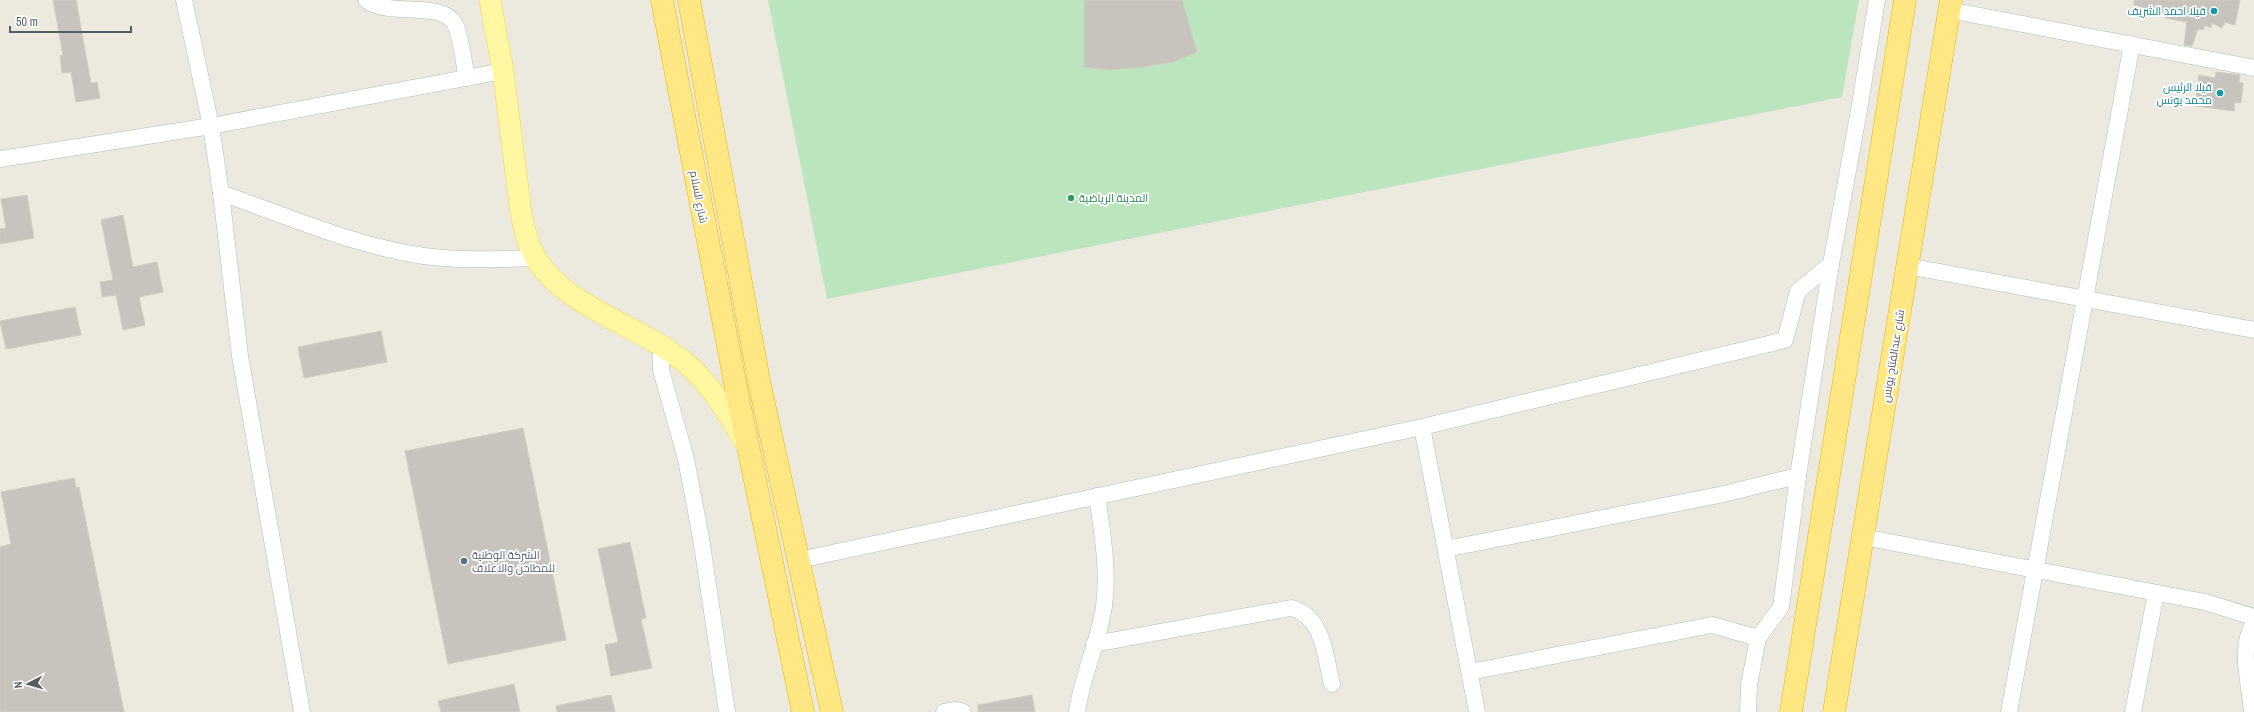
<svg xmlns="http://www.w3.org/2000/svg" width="2254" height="712" font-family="'Archivo Narrow',Cairo,sans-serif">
	<rect width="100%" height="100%" fill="#eceadf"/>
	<!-- green -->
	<polygon fill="#bbe5be" points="768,0 1859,0 1842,97 827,299"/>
	<!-- building -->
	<g fill="#c7c4bd" stroke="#d1ccbe">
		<polygon points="53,0 76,0 91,83 97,82 100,98 76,102 71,72 62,73 60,56 63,55"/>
		<polygon points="1084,0 1182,0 1197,52 1173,62 1142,67 1109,70 1084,67"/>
		<polygon points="2134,0 2240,0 2235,25 2225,22 2222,28 2212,23 2211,28 2205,25 2203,30 2198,29 2192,46 2184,45 2187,22 2165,18 2166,13 2134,5"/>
		<polygon points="2216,72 2240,75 2239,82 2243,83 2241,103 2235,102 2234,111 2195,106 2199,75 2215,78"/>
		<polygon points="27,195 34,238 0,244 0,229 6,228 1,199"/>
		<polygon points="123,215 133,267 157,262 163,292 139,297 145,325 123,330 116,295 102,297 100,282 113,280 101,220"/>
		<polygon points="75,307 81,335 6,349 0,321"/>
		<polygon points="381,331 387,362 304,378 298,347"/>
		<polygon points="523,428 566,640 448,664 405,451"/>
		<polygon points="74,478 76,488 79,487 124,712 0,712 0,547 11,544 1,492"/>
		<polygon points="630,542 646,618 641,619 652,668 611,676 605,645 618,642 598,549"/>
		<polygon points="514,684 520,712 441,712 438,701"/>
		<polygon points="611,695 615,712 557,712 556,706"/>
		<polygon points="1032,695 1035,712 978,712 978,705"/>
	</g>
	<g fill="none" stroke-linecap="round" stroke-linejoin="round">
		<defs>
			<g id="minor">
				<polyline points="184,0 211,126 221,193 240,356 302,712"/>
				<path d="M366 0C391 18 442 0 455 24 462 39 463 61 467 78"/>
				<polyline points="1949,10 2254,68"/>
				<polyline points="0,159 211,126 503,71"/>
				<path d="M221 193C287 216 354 246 424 256 461 261 498 259 536 258"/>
				<polyline points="1907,266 2254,330"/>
				<polyline points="661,345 661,370 686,459 701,538 727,712"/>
				<polyline points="1422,427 1477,712"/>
				<polyline points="1863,537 2205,602 2254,617"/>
				<polyline points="1446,549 1719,495 1798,476"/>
				<polyline points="799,560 1422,427 1785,340 1798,291 1831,264 1859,110 1877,0"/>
				<path d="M1094 644 1291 608C1324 616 1325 657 1332 684"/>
				<polyline points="1470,672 1712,625 1758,638"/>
				<polyline points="944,712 956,710 963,712"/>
				<path d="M1077 712C1082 675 1099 642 1104 606 1109 569 1102 532 1097 496"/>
				<polyline points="1748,712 1749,685 1758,638 1781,607 1798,476 1831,264"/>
				<polyline points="2009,712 2132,44"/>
				<polyline points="2133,712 2156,593"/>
				<path d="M2252 712C2250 683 2238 649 2254 623"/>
			</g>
			<path id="major" d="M490 0 503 71 521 213C524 229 528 245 536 259 567 309 641 325 687 364 712 386 729 415 746 444"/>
			<g id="highway">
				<polyline points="662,0 737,393 803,712"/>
				<polyline points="689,0 760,386 832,712"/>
				<polyline points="1791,712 1905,0"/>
				<polyline points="1834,712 1951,0"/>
			</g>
		</defs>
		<!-- minor casing -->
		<use href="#minor" stroke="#b7babf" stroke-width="17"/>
		<!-- major casing -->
		<use href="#major" stroke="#f4d251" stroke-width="22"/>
		<!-- highway casing -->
		<use href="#highway" stroke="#ebb300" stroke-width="23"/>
		<!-- minor -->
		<use href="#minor" stroke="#fff" stroke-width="16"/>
		<!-- major -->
		<use href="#major" stroke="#fff7a1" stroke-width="21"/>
		<!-- highway -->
		<use href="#highway" stroke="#ffe883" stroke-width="22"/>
	</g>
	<!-- markers -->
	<g fill="#0f9aa8" stroke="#fff" stroke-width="1.5">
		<circle cx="2214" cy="11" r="4"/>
		<circle cx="2220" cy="93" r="4"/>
	</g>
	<circle fill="#2e9e5b" stroke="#fff" stroke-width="1.5" cx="1071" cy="198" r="4"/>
	<circle fill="#5c6f8a" stroke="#fff" stroke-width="1.5" cx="464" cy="561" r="4"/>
	<g text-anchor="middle" stroke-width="3.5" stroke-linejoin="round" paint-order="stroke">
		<!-- culture labels -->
		<g font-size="11" fill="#0d838f" stroke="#fff" text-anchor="end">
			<text x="2206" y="15">فيلا احمد الشريف</text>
			<text x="2212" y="91">فيلا الرئيس<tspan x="2212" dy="13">محمد يونس</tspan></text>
		</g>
		<!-- street labels -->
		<g font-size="11" fill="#585c61" stroke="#fff">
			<text transform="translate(699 197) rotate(79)" y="4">شارع السلام</text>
			<text transform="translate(1893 356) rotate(-81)" y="4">شارع عبدالفتاح يونس</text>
		</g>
		<!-- leisure labels -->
		<g font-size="11" fill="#27864d" stroke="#fff" text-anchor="start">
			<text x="1079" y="202">المدينة الرياضية</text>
		</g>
		<!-- service labels -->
		<g font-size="11" fill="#4e5e75" stroke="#fff" text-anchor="start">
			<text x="472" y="559">الشركة الوطنية<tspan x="472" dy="13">للمطاحن والاعلاف</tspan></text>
		</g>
	</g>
	<!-- north arrow -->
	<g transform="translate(28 684) rotate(264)" stroke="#ffffff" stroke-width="3" paint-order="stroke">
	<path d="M0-3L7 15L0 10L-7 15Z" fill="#585c61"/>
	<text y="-6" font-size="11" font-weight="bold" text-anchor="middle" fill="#585c61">N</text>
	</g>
	<!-- scale -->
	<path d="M10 26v6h121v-6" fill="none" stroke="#585c61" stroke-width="2"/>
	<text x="16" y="26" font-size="12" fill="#585c61" stroke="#ffffff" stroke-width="3" paint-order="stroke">50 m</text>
</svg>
